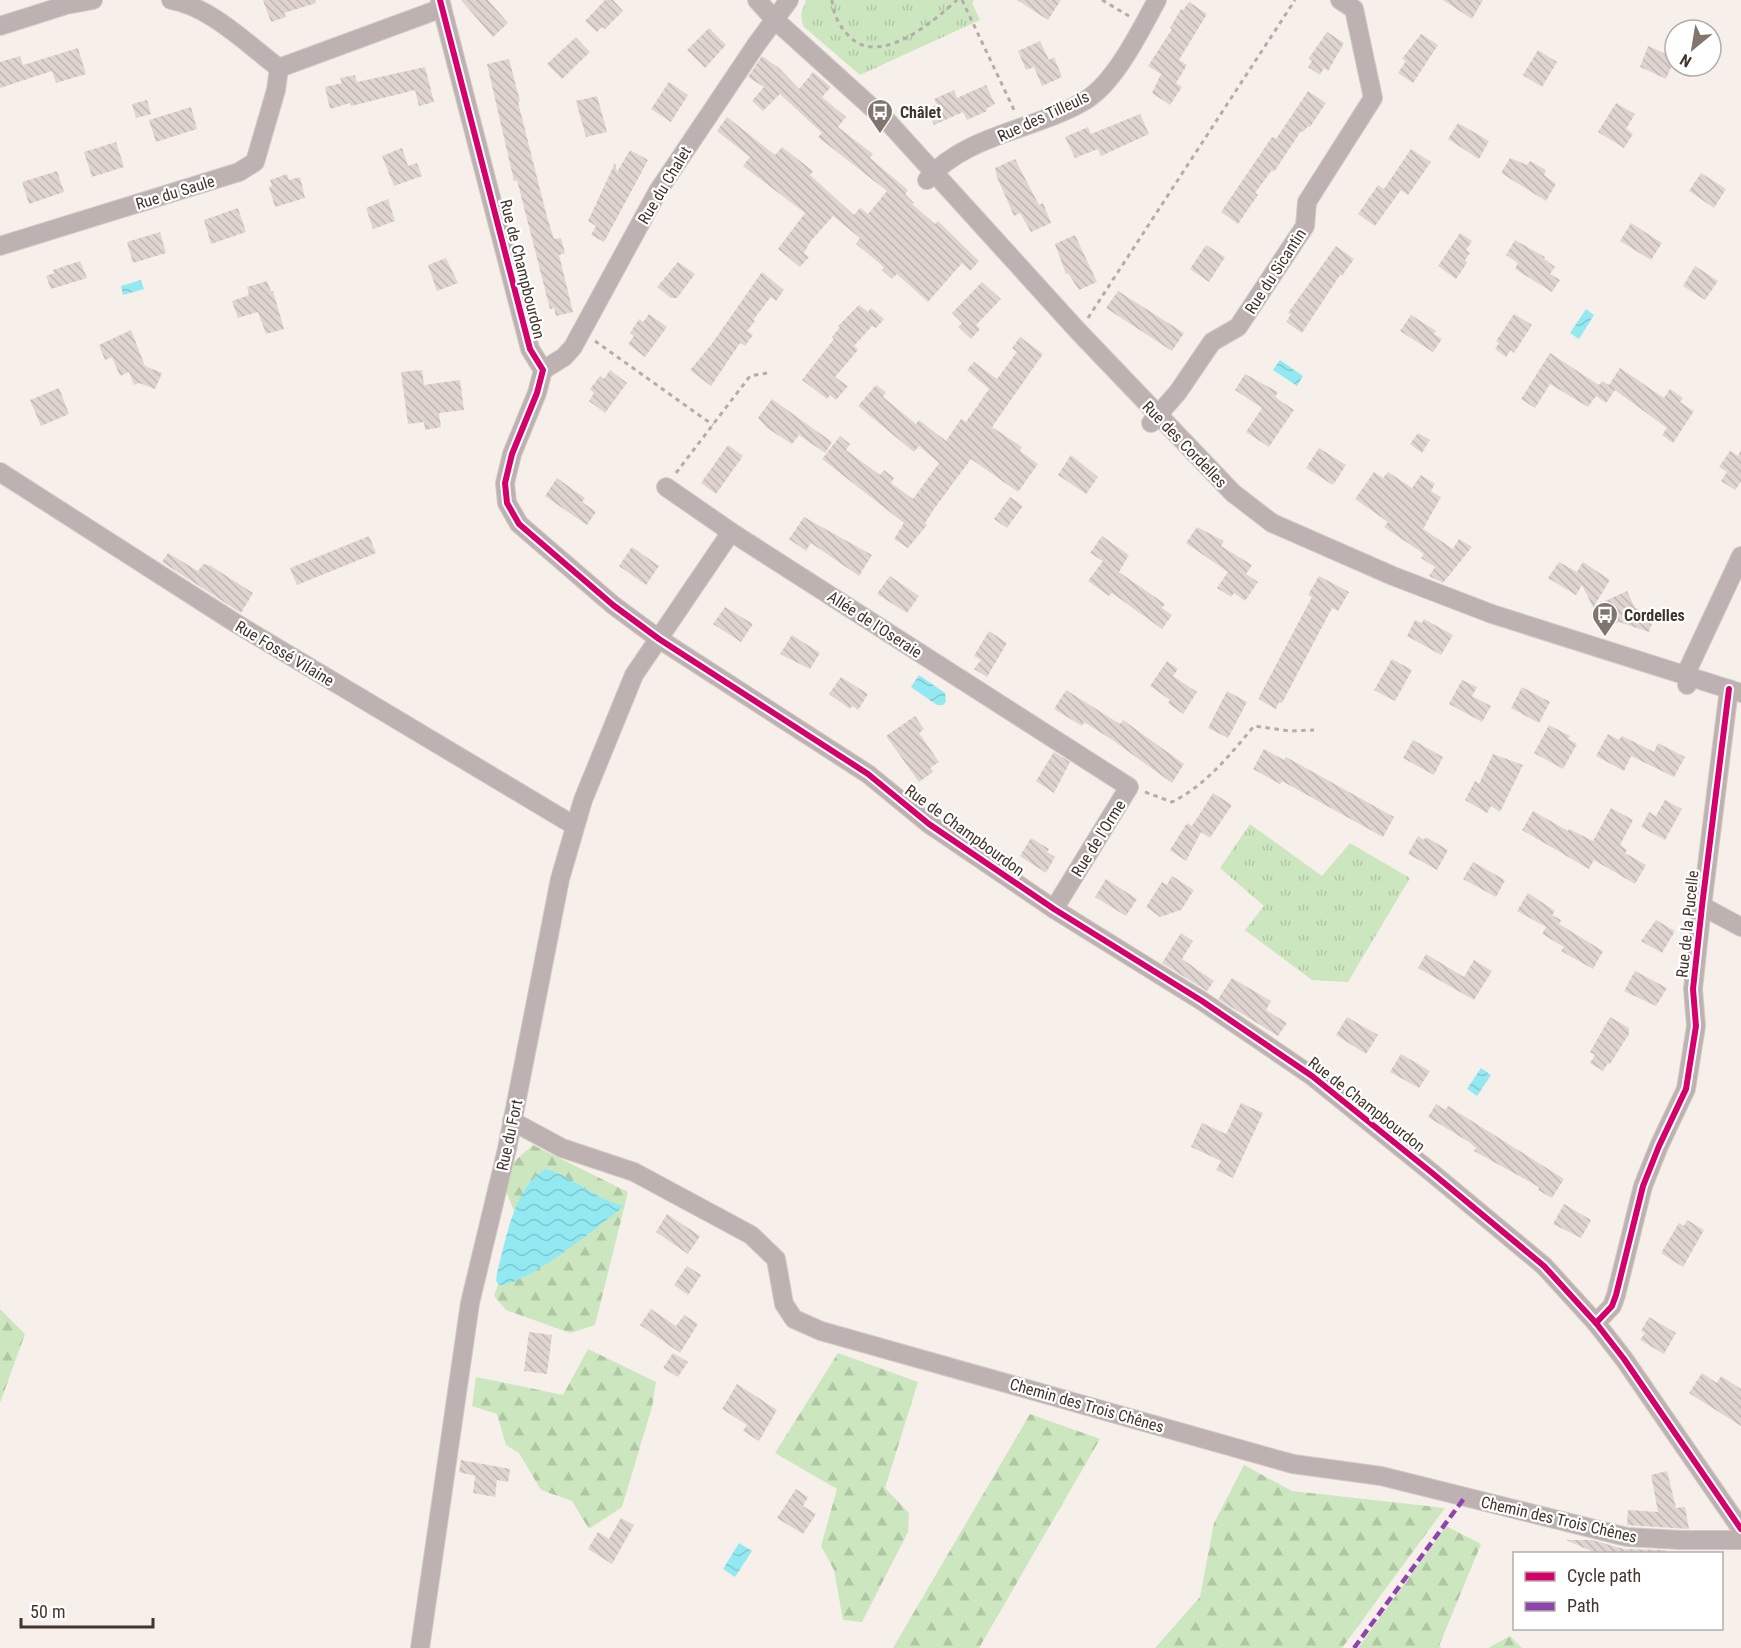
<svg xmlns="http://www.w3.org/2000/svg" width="1741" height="1648" font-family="'Roboto Condensed',sans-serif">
	<defs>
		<pattern id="grass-tufts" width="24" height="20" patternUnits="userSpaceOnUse" patternTransform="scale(1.5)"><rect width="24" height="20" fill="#cce7bf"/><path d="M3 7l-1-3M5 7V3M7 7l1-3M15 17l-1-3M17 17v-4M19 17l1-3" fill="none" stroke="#b0c7a4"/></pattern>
		<pattern id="forest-firs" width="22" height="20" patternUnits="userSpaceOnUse" patternTransform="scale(1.5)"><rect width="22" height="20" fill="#cce7bf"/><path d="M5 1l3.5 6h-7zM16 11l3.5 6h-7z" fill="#b0c7a4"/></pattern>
		<pattern id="water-waves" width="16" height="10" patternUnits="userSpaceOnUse" patternTransform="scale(1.5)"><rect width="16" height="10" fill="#92e9f1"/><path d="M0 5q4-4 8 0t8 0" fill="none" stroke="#7fc8cf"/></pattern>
		<pattern id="building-back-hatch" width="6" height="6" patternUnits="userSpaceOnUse" patternTransform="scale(1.5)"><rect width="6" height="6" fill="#e0d4d1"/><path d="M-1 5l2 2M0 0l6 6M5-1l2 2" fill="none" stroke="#c1b7b4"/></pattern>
	</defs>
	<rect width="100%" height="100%" fill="#f7efea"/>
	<!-- grass -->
	<g fill="url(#grass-tufts)">
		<polygon points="806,0 974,0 972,3 980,20 860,75 803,26 801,15"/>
		<polygon points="1250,824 1322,876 1350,843 1410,878 1348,982 1312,980 1245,930 1264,906 1220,868"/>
	</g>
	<!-- forest -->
	<g fill="url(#forest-firs)">
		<polygon points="533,1145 628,1192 595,1325 570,1333 506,1310 494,1296 519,1223 506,1191 510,1165"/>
		<polygon points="0,1309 25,1334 0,1403"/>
		<polygon points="588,1349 656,1382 652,1407 622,1507 589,1529 572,1501 541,1490 519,1453 506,1445 497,1414 472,1406 476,1377 563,1395"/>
		<polygon points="838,1353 918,1382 885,1488 909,1513 908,1532 862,1622 843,1620 834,1570 821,1546 837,1489 775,1453"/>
		<polygon points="1030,1414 1100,1439 979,1648 893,1648"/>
		<polygon points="1244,1465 1292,1491 1445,1508 1342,1648 1155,1648 1200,1597 1214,1523"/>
		<polygon points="1446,1526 1481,1544 1439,1646 1442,1648 1358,1648"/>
		<polygon points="1510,1636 1522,1648 1488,1648"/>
	</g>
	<!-- water -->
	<g fill="url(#water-waves)">
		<polygon points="141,280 144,289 123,295 121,286"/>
		<polygon points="1586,309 1594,315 1579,339 1570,333"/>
		<polygon points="1280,360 1303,376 1297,386 1273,370"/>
		<polygon points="919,675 945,693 946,702 943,705 937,705 911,687"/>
		<polygon points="1481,1068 1491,1075 1477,1096 1467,1089"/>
		<path d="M546 1169C574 1177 595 1199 624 1206 602 1224 525 1286 499 1285L496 1281 497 1273C505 1242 515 1184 546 1169Z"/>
		<polygon points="739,1543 752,1551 735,1577 723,1569"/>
	</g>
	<!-- building -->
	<g fill="url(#building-back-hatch)">
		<polygon points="263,0 315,0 316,3 284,13 286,17 271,22"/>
		<polygon points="461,0 488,0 508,23 493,37"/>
		<polygon points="605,0 613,0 623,11 605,29 602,27 597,32 585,21"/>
		<polygon points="1017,0 1061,0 1048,20"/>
		<polygon points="1443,0 1483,0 1472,19"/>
		<polygon points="1189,2 1207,14 1179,60 1187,65 1176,83 1182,87 1170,105 1152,93 1161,74 1148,66 1172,29 1170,28 1181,9 1183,10"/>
		<polygon points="709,28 726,45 705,68 687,50"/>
		<polygon points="1327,32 1344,43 1328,71 1324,68 1320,75 1308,67 1312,61 1309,58"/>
		<polygon points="1421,34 1438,45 1413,83 1398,73 1406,61 1402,59"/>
		<polygon points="576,37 590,52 562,79 547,64"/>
		<polygon points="1040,41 1049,60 1054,57 1062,77 1042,86 1034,67 1026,70 1018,51"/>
		<polygon points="1648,46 1675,58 1666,79 1640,67"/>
		<polygon points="78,48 86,74 56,83 52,71 0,88 0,62 20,56 23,65"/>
		<polygon points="1538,50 1557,62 1542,87 1523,75"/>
		<polygon points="762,56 779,68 799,89 813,72 831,87 822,97 846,117 838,127 873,154 870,158 908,190 905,194 914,203 912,204 935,224 938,221 979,261 970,271 962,263 928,302 897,274 892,279 882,270 884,267 856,244 860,238 833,216 810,242 804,253 809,257 800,267 778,249 805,213 743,166 750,157 717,131 727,117 775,155 782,147 813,171 810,175 854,215 860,208 868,214 887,191 818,137 822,133 780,94 763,111 752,101 764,87 748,77"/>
		<polygon points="509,59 520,101 518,102 547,217 554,239 561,238 565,253 559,255 573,312 556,316 554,308 550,309 517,180 514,181 487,64"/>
		<polygon points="425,67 434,102 419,106 415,90 351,106 350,103 330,109 325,87 342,83 340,78 355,75 357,82"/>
		<polygon points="669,82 688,95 671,122 651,109"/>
		<polygon points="986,85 995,104 986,109 987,111 967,120 963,112 934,125 927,109 937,105 934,99 954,90 957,98"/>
		<polygon points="1308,91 1326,103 1310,127 1308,126 1303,132 1301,131 1274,172 1272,170 1255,193 1258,195 1238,224 1221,212 1272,137 1276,139"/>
		<polygon points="597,96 607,132 586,137 576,101"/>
		<polygon points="147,100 151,114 136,118 132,104"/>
		<polygon points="1616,103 1635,114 1626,129 1633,134 1624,148 1598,132"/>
		<polygon points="191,107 197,129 156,142 149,120"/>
		<polygon points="1140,114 1149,134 1101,156 1098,149 1075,158 1065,137 1088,127 1091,134"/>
		<polygon points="1458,123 1489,141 1479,159 1448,139"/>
		<polygon points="116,142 124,167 92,177 84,152"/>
		<polygon points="402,148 408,166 417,163 422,176 394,186 382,156"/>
		<polygon points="1411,149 1431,162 1408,195 1401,190 1375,226 1358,214 1378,185 1384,189"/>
		<polygon points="630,150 648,160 604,242 591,235 596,226 588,221 615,163 617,172"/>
		<polygon points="1510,158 1527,165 1530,161 1546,170 1544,175 1556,184 1546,201 1501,173"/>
		<polygon points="1015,159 1039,205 1043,203 1051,223 1031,232 1020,213 1014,216 997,177 995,168"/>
		<polygon points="57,171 64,192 29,204 22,182"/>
		<polygon points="1701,173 1726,189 1714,208 1689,191"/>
		<polygon points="287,174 289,180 300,177 305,198 275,207 269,187 272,186 270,180"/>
		<polygon points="388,199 395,221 373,229 366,208"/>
		<polygon points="238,208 246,232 211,244 204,220"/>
		<polygon points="1631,223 1662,243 1651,260 1620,241"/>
		<polygon points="160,232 166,253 133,263 127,242"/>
		<polygon points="1460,233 1472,241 1466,250 1470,253 1465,260 1467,263 1456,279 1438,266"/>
		<polygon points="1075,235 1097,282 1079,290 1068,273 1066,274 1055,244"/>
		<polygon points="1515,240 1545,257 1544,259 1555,267 1550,274 1560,280 1552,292 1515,269 1518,263 1506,255"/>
		<polygon points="1206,245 1225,257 1209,282 1190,269"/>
		<polygon points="1336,246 1354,259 1342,276 1340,275 1302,333 1286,322 1291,314 1288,313"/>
		<polygon points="446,258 458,283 437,291 428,265"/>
		<polygon points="80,261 87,278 51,289 46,276 54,273 53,270"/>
		<polygon points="678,262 695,274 677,298 671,298 657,287"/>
		<polygon points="1695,266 1718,281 1705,300 1683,286"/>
		<polygon points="762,272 784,290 776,301 771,297 753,320 755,321 747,331 753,335 745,346 740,343 711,386 690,370 711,345"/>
		<polygon points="267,281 271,291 273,291 284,329 266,334 258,312 238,318 232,301 249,295 247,287"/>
		<polygon points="982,282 1001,299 976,325 980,329 971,339 958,327 962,323 952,313"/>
		<polygon points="1118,291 1184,333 1172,351 1106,308"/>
		<polygon points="859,305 868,312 871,308 884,319 876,328 872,326 854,346 858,350 835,377 848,386 836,400 830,395 827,399 802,380 834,339 832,337 840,327 838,326"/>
		<polygon points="649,314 667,327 645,357 628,344 634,336 630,333 639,319 643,322"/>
		<polygon points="1514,314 1532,325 1514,353 1511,350 1506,357 1495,349 1499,343 1496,341"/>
		<polygon points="1411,315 1436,331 1434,334 1442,339 1433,352 1400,331"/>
		<polygon points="131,330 145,366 162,373 155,389 139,383 134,385 129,372 120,376 112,357 105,360 99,345"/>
		<polygon points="1020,337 1043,354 992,427 1022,447 1020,451 1038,464 1018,492 971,459 934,509 925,523 927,525 908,548 894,539 904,523 822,459 840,436 850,444 846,450 880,475 884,470 894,478 891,483 913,499 939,463 919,446 914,452 858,406 876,385 886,392 883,397 916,424 919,420 946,441 961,419 966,422 989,389 967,370 974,362 997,379 1017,352 1012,348"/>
		<polygon points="1550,353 1599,385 1602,381 1609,385 1620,368 1664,398 1670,389 1683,398 1680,402 1694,411 1673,443 1662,435 1667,428 1615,390 1606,403 1596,396 1588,407 1550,384 1535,408 1521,399"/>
		<polygon points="422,370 424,385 460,380 464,410 439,413 441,427 425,430 424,422 408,424 401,372"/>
		<polygon points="610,370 627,383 605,413 589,401 594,393 590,389 600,376 604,379"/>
		<polygon points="1245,374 1278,392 1275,397 1294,410 1269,447 1246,432 1262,408 1235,390"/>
		<polygon points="59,388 69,414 41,426 30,400"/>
		<polygon points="772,399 832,442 825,453 799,435 792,444 767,428 758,418"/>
		<polygon points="1418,433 1430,440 1422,453 1410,444"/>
		<polygon points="728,445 743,456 716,494 701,483"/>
		<polygon points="1319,448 1346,465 1333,485 1306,468"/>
		<polygon points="1741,450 1741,482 1735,490 1721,481 1727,472 1719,467 1730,451 1738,456"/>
		<polygon points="1071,455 1098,477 1086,494 1058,475"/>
		<polygon points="1374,472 1383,478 1388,472 1412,488 1421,475 1435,484 1431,491 1441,497 1423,529 1453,549 1459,539 1472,547 1443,583 1429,576 1435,567 1421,558 1424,554 1384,527 1388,522 1355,499"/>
		<polygon points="557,478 585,498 582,502 596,512 587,525 545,496"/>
		<polygon points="1010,497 1023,506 1007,528 994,519"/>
		<polygon points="804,517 872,555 859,576 811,543 806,551 789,539"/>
		<polygon points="1197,527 1224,541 1221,546 1252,565 1246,574 1258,582 1245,601 1234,593 1231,597 1217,588 1228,572 1186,543"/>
		<polygon points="369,536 376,553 297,585 290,568"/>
		<polygon points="1102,536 1129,555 1119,572 1165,604 1162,608 1172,615 1162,629 1112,593 1109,596 1088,581 1103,561 1090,553"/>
		<polygon points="632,547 659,566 646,585 619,566"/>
		<polygon points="168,553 198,571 203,564 211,566 253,593 241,613 162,562"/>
		<polygon points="1559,562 1577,572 1583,562 1610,580 1594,606 1627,591 1635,608 1655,615 1649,632 1619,622 1604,629 1582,585 1576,595 1548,578"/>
		<polygon points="890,576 919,596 907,613 877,594"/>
		<polygon points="1319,576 1349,592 1338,611 1332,608 1282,703 1279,702 1276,709 1258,699 1312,597 1308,595"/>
		<polygon points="725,607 753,624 741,642 713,624"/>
		<polygon points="1424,619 1453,635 1441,655 1407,636 1415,620 1422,623"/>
		<polygon points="989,631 1007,643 987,677 974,669 981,660 974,656"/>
		<polygon points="792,635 820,653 810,669 780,654"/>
		<polygon points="1392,659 1412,670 1395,701 1374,690"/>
		<polygon points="1167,661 1178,669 1173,676 1197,692 1183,714 1168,703 1170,700 1150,686"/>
		<polygon points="841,677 868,694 858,710 852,706 850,709 829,694"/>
		<polygon points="1462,680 1477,687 1472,696 1491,706 1482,722 1449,704"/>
		<polygon points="1522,687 1550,702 1539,723 1511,708"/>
		<polygon points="1066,690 1120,724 1123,720 1184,764 1172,783 1111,739 1084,722 1082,726 1054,709"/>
		<polygon points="1227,691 1247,702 1228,738 1208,728"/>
		<polygon points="915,716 924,729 919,733 939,762 930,768 933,772 919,782 886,736"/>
		<polygon points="1549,725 1570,736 1568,739 1577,744 1563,769 1534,753"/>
		<polygon points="1608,734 1619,740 1622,736 1654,752 1658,743 1685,757 1674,777 1631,756 1624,771 1596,756"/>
		<polygon points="1413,740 1443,757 1434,775 1403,758"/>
		<polygon points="1264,749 1284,760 1286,757 1394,817 1383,837 1282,781 1280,784 1253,769"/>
		<polygon points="1054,752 1070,762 1054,793 1036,781"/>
		<polygon points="1493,754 1523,765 1500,812 1491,806 1487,813 1465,800 1475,781 1479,784"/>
		<polygon points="1213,793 1232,805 1210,838 1201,832 1186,861 1170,850 1187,823 1192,826"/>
		<polygon points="1665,800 1682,809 1665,840 1641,827 1649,812 1656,816"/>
		<polygon points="1611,808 1633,820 1620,845 1627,850 1625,853 1646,865 1635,884 1594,860 1589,869 1522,830 1533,811 1568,831 1569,829 1593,841"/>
		<polygon points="1418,836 1424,840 1426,837 1448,850 1437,870 1408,854"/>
		<polygon points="1031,838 1049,849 1047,852 1055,857 1046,873 1020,856"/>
		<polygon points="1473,862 1505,880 1496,897 1463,879"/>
		<polygon points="1172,876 1194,890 1181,910 1160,917 1146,907 1162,882 1167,885"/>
		<polygon points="1106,879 1137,899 1126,916 1095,897"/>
		<polygon points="1528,893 1555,911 1552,915 1561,920 1559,924 1603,951 1593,969 1561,951 1564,947 1542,934 1546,927 1517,911"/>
		<polygon points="1656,920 1675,931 1662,953 1641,941"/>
		<polygon points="1181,933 1193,941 1182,959 1214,981 1207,991 1162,963"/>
		<polygon points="1426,954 1464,977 1474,960 1492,971 1474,1000 1418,968"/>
		<polygon points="1635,971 1667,988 1656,1006 1624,991"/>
		<polygon points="1232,978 1271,1001 1266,1010 1287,1023 1278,1036 1218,999"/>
		<polygon points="1347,1017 1378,1035 1366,1054 1336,1035"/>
		<polygon points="1610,1017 1629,1028 1629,1034 1610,1064 1608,1063 1603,1071 1590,1063 1595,1055 1590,1052"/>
		<polygon points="1401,1054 1430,1071 1419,1088 1390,1072"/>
		<polygon points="1241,1103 1263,1113 1233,1178 1216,1170 1221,1161 1191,1147 1202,1123 1226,1134"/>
		<polygon points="1436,1104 1445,1110 1448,1106 1564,1179 1552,1198 1538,1190 1539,1187 1474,1151 1476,1148 1469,1142 1428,1117"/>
		<polygon points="1564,1204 1591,1220 1581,1238 1553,1224"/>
		<polygon points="667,1214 700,1236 688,1254 656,1232"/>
		<polygon points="1687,1220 1704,1230 1683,1267 1661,1253 1679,1223 1684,1226"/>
		<polygon points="687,1266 701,1275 688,1295 674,1285"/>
		<polygon points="651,1309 676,1326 684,1315 698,1324 680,1353 640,1325"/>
		<polygon points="1649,1317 1676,1333 1664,1354 1640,1340 1645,1333 1641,1331"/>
		<polygon points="529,1332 552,1335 547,1374 524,1371"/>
		<polygon points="673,1353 688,1362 678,1377 663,1368"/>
		<polygon points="1702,1373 1717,1383 1721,1376 1741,1389 1741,1426 1689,1393"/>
		<polygon points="737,1384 777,1410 759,1441 743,1431 747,1425 722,1409"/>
		<polygon points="461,1460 510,1469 508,1482 497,1480 495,1497 473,1493 475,1476 459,1472"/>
		<polygon points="1667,1471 1676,1508 1685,1507 1689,1529 1627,1525 1628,1510 1658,1512 1651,1475"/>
		<polygon points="796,1489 808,1497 803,1506 816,1514 803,1534 777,1518"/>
		<polygon points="621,1518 634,1525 612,1564 588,1549 598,1532 609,1539"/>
		<polygon points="1566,1540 1592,1540 1624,1549 1665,1550 1667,1554 1598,1554"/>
	</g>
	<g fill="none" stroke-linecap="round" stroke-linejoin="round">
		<defs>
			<g id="minor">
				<path d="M171 0C211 7 247 44 279 68"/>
				<polyline points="440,0 530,349 543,370 537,393 512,454 505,483 507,503 519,524 613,605 659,639 868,774 929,824 1054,909 1202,1001 1312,1076 1431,1172 1544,1266 1596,1323 1624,1359 1741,1529"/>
				<polyline points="757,0 774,19 889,123 1078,331 1233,493 1272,523 1393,576 1492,614 1741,693"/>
				<polyline points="0,26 66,5 93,0"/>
				<path d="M927 180C965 134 1037 130 1086 100 1116 81 1140 31 1157 0"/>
				<polyline points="0,246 239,172 255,162 276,90 279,68 442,8"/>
				<polyline points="543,370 564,357 573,347 658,191 756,45 789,0"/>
				<polyline points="1151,423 1178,392 1212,342 1238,327 1305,226 1307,202 1373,98 1354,9 1340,0"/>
				<polyline points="0,472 237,624 575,826"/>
				<polyline points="666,487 731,532"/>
				<polyline points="1687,685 1689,667 1741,556"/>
				<polyline points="1702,906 1741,927"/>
				<polyline points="512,1121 562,1148 634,1172 751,1235 776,1259 784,1304 794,1319 821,1331 1293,1464 1381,1476 1627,1537 1681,1540 1741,1540"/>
				<polyline points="1596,1323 1612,1306 1616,1295 1643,1186 1659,1146 1686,1089 1696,1026 1693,989 1702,906 1729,689"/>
				<polyline points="420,1648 470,1303 507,1149 560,879 583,800 634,675 731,532 1129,787 1054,909"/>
			</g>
		</defs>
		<!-- minor casing -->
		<use href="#minor" stroke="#d2cbc5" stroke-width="20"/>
		<!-- path -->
		<g stroke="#b6acab" stroke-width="3" stroke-dasharray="4.5 4.5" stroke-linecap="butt">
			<path d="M832 0C833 13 838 24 847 34 877 70 933 22 957 0"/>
			<polyline points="962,0 1015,112"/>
			<polyline points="1102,0 1129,16"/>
			<polyline points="1088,318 1295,0"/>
			<polyline points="595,341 713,425"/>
			<polyline points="676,473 750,376 767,373"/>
			<path d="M1145 792 1172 802C1206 785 1230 755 1254 726L1290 731 1314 730"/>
		</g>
		<!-- minor -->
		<use href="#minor" stroke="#beb1b2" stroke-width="18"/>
		<!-- quiet -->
		<polyline stroke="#8e44ad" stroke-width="4.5" stroke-dasharray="9 4.5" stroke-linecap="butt" points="1354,1648 1465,1497"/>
		<defs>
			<g id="cycleway">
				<polyline points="440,0 530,349 543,370 537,393 512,454 505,483 507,503 519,524 613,605 659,639 868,774 929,824 1054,909 1202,1001 1312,1076 1431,1172 1544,1266 1596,1323 1624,1359 1741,1529"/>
				<polyline points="1596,1323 1612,1306 1616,1295 1643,1186 1659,1146 1686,1089 1696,1026 1693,989 1702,906 1729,689"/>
			</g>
		</defs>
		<!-- cycleway casing -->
		<use href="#cycleway" stroke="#fff" stroke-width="10"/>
		<!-- cycleway -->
		<use href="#cycleway" stroke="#d6006c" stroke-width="6"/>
	</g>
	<!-- icons -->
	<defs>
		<symbol id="bus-pin" viewBox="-11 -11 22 30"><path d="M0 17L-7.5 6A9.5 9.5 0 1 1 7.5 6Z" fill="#81766e" stroke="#fff"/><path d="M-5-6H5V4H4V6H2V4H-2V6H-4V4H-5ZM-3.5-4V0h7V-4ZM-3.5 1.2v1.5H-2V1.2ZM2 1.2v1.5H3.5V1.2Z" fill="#fff"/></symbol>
	</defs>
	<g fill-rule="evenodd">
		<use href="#bus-pin" x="865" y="97" width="30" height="40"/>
		<use href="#bus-pin" x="1590" y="600" width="30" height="40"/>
	</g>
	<g text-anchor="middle" stroke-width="4.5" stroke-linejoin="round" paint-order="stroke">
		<!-- poi labels -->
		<g font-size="16" font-weight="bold" fill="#42352c" stroke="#fff" text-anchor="start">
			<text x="900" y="118">Châlet</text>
			<text x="1624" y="621">Cordelles</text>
		</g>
		<!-- street labels -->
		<g font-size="16" fill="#42352c" stroke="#fff">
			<text transform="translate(1043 116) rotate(-25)" y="6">Rue des Tilleuls</text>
			<text transform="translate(664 185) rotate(-59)" y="6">Rue du Chalet</text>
			<text transform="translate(175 192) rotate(-17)" y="6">Rue du Saule</text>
			<text transform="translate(523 269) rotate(76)" y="6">Rue de Champbourdon</text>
			<text transform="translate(1275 271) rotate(-57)" y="6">Rue du Sicantin</text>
			<text transform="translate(1185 444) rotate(46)" y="6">Rue des Cordelles</text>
			<text transform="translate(875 624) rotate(33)" y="6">Allée de l'Oseraie</text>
			<text transform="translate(285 653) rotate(31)" y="6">Rue Fossé Vilaine</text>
			<text transform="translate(965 830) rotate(36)" y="6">Rue de Champbourdon</text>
			<text transform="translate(1098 838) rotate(-58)" y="6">Rue de l'Orme</text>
			<text transform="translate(1687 924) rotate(-84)" y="6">Rue de la Pucelle</text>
			<text transform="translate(1367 1104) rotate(38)" y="6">Rue de Champbourdon</text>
			<text transform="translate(509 1135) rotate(-78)" y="6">Rue du Fort</text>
			<text transform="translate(1087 1405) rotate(16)" y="6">Chemin des Trois Chênes</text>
			<text transform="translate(1559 1519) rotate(13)" y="6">Chemin des Trois Chênes</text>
		</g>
	</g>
	<!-- legend -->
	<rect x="1513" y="1552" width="210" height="78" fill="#ffffff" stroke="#b3aeab" stroke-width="1.5"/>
	<rect x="1525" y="1572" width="30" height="9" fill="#d6006c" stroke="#b3aeab" stroke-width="1.5"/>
	<text x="1567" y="1582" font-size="18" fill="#42352c">Cycle path</text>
	<rect x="1525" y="1602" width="30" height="9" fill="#8e44ad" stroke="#b3aeab" stroke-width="1.5"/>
	<text x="1567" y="1612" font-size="18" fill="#42352c">Path</text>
	<!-- north arrow -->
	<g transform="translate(1693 48) rotate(210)"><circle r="28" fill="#ffffff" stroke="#b3aeab" stroke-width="1.5"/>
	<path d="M0-4.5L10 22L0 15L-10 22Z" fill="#81766e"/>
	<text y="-9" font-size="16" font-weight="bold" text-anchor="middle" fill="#42352c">N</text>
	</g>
	<!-- scale -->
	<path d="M21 1618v9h132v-9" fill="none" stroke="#42352c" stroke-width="3"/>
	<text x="30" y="1618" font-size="18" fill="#42352c" stroke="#ffffff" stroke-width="4.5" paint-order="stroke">50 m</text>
</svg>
